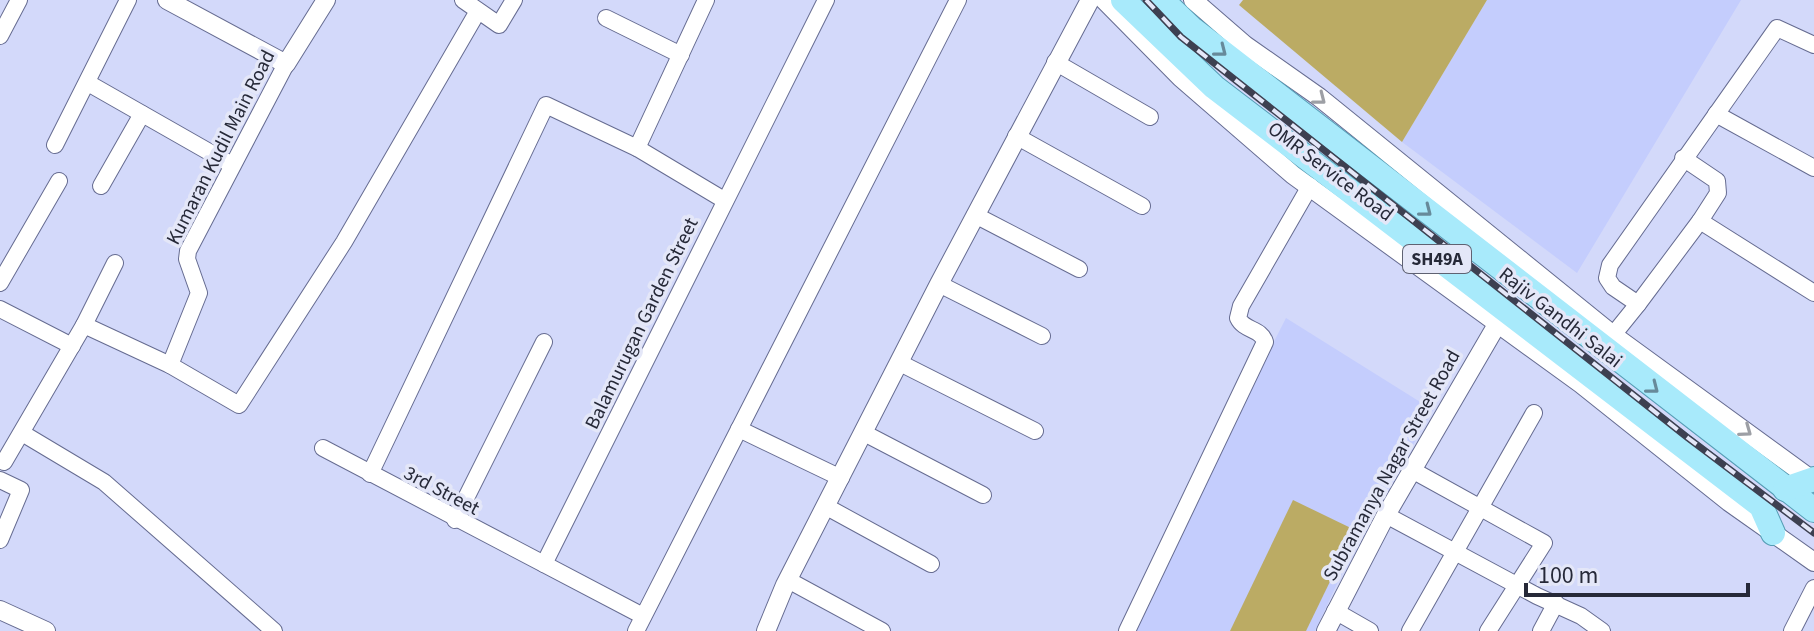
<svg xmlns="http://www.w3.org/2000/svg" width="1814" height="631" font-family="'Source Sans 3',sans-serif">
	<rect width="100%" height="100%" fill="#d3d9fa"/>
	<!-- built -->
	<g fill="#c4cdfd">
		<polygon points="1487,0 1741,0 1577,273 1402,142"/>
		<polygon points="1286,318 1433,410 1352,552 1315,631 1127,631"/>
	</g>
	<!-- green -->
	<g fill="#bbab64">
		<polygon points="1243,0 1487,0 1402,142 1239,5"/>
		<polygon points="1293,500 1355,530 1306,631 1230,631"/>
	</g>
	<g fill="none" stroke-linecap="round" stroke-linejoin="round">
		<defs>
			<g id="minor">
				<polyline points="463,0 499,25 514,0"/>
				<polyline points="606,18 681,55"/>
				<polyline points="0,36 19,0"/>
				<polyline points="1055,62 1150,117"/>
				<polyline points="88,83 232,165"/>
				<polyline points="1716,114 1814,168"/>
				<polyline points="1016,136 1142,206"/>
				<polyline points="55,145 128,0"/>
				<polyline points="637,148 706,0"/>
				<polyline points="1683,158 1717,181 1718,193 1700,221"/>
				<polyline points="101,186 142,114"/>
				<polyline points="975,215 1079,269"/>
				<polyline points="0,283 59,181"/>
				<polyline points="939,284 1042,336"/>
				<polyline points="1638,304 1700,221 1814,293"/>
				<polyline points="0,309 72,346"/>
				<polyline points="84,325 115,263"/>
				<polyline points="1613,335 1638,304 1613,287 1607,278 1610,265 1777,28 1814,45"/>
				<polyline points="900,363 1035,431"/>
				<polyline points="170,365 199,293 187,259 188,251 286,64"/>
				<polyline points="739,429 841,478"/>
				<polyline points="22,433 104,482 274,631"/>
				<polyline points="864,433 983,495"/>
				<polyline points="323,448 643,616"/>
				<polyline points="4,462 84,325 170,365 239,405 344,242 478,11"/>
				<polyline points="1412,470 1544,543 1488,631"/>
				<polyline points="370,474 546,105 637,148 724,200"/>
				<polyline points="0,480 21,490 0,540"/>
				<polyline points="825,506 931,564"/>
				<polyline points="1386,515 1537,596 1581,616 1602,631"/>
				<polyline points="455,520 544,342"/>
				<polyline points="544,564 826,0"/>
				<polyline points="788,580 882,631"/>
				<polyline points="1335,611 1370,631"/>
				<polyline points="636,631 958,0"/>
				<path d="M1127 631 1265 342C1261 328 1244 331 1238 318L1241 306 1310 186"/>
				<polyline points="1410,631 1534,413"/>
				<polyline points="1541,631 1556,603"/>
				<polyline points="1792,631 1814,588"/>
			</g>
			<g id="tertiary">
				<polyline points="167,0 286,64 326,0"/>
				<polyline points="1104,0 1181,78 1293,175 1581,384 1729,502 1814,562"/>
				<polyline points="1193,0 1245,45 1319,97 1613,335 1812,480"/>
				<polyline points="0,610 46,631"/>
				<polyline points="766,631 785,585 939,284 1090,0"/>
				<polyline points="1326,631 1386,515 1502,316"/>
			</g>
			<g id="primary">
				<polyline points="1123,0 1214,87 1761,506 1773,533"/>
				<polyline points="1162,0 1191,28 1814,510"/>
				<polyline points="1785,489 1814,479"/>
			</g>
		</defs>
		<!-- minor casing -->
		<use href="#minor" stroke="#666c91" stroke-width="18"/>
		<!-- tertiary casing -->
		<use href="#tertiary" stroke="#666c91" stroke-width="20"/>
		<!-- primary casing -->
		<use href="#primary" stroke="#559db5" stroke-width="26"/>
		<!-- minor -->
		<use href="#minor" stroke="#fff" stroke-width="16"/>
		<!-- tertiary -->
		<use href="#tertiary" stroke="#fff" stroke-width="18"/>
		<!-- primary -->
		<use href="#primary" stroke="#a8eafb" stroke-width="24"/>
		<defs>
			<polyline id="rail" points="1146,0 1181,37 1688,438 1814,533"/>
		</defs>
		<!-- rail casing -->
		<use href="#rail" stroke="#3d4051" stroke-width="7"/>
		<!-- rail -->
		<use href="#rail" stroke="#e4e7f8" stroke-width="4" stroke-dasharray="12" stroke-linecap="butt"/>
	</g>
	<!-- one-way arrows -->
	<defs><path id="oneway-chevron" d="M-2-3.5L2.5 0L-2 3.5" fill="none" stroke-width="1.6" stroke-linecap="round" stroke-linejoin="round" transform="scale(2)"/></defs>
	<g stroke="#678a9a">
		<use href="#oneway-chevron" transform="translate(1221 51) rotate(38)"/>
		<use href="#oneway-chevron" transform="translate(1426 211) rotate(38)"/>
		<use href="#oneway-chevron" transform="translate(1653 388) rotate(38)"/>
	</g>
	<g stroke="#9d9fa5">
		<use href="#oneway-chevron" transform="translate(1320 99) rotate(38)"/>
		<use href="#oneway-chevron" transform="translate(1746 431) rotate(36)"/>
	</g>
	<g text-anchor="middle" stroke-width="7" stroke-linejoin="round" paint-order="stroke">
		<!-- shield labels -->
		<rect fill="#e4e7f8" stroke="#5f6272" stroke-width="2" x="1403" y="245" width="68" height="28" rx="6"/>
		<g font-size="18" font-weight="bold" fill="#262938">
			<text x="1437" y="265">SH49A</text>
		</g>
		<!-- street labels -->
		<g font-size="20" fill="#262938" stroke="#e4e7f8">
			<text transform="translate(220 147) rotate(-63)" y="7">Kumaran Kudil Main Road</text>
			<text transform="translate(1331 171) rotate(37)" y="7">OMR Service Road</text>
			<text transform="translate(1561 317) rotate(38)" y="7">Rajiv Gandhi Salai</text>
			<text transform="translate(641 323) rotate(-64)" y="7">Balamurugan Garden Street</text>
			<text transform="translate(1391 465) rotate(-61)" y="7">Subramanya Nagar Street Road</text>
			<text transform="translate(442 490) rotate(28)" y="7">3rd Street</text>
		</g>
	</g>
	<!-- scale -->
	<path d="M1526 583v12h222v-12" fill="none" stroke="#262938" stroke-width="4"/>
	<text x="1538" y="583" font-size="24" fill="#262938" stroke="#e4e7f8" stroke-width="6" paint-order="stroke">100 m</text>
</svg>
